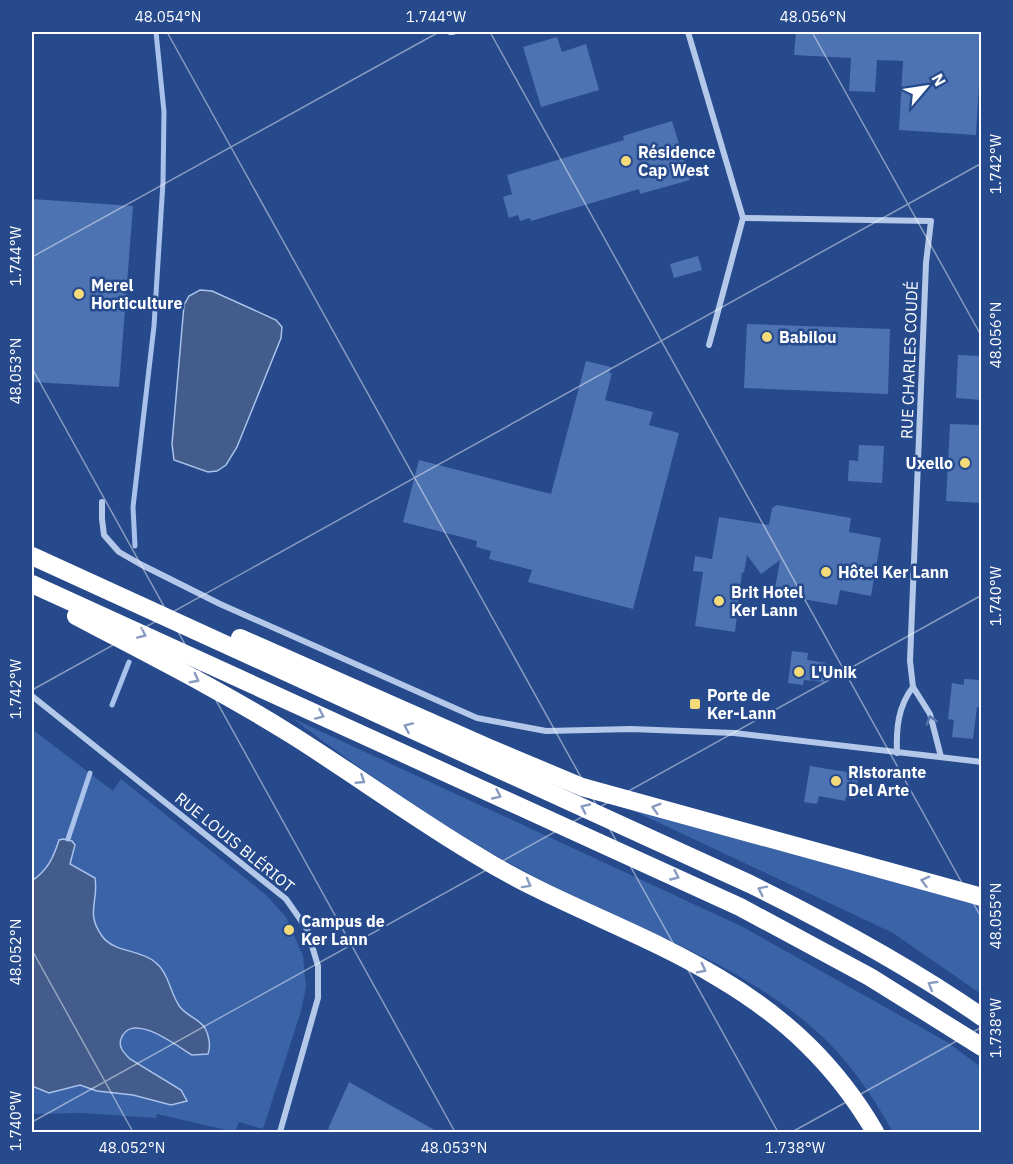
<svg xmlns="http://www.w3.org/2000/svg" width="1013" height="1164" font-family="'IBM Plex Sans',sans-serif">
	<rect width="100%" height="100%" fill="#264a8c"/>
	<!-- green -->
	<g fill="#3a63a8">
		<path d="M292 718 743 927 947 1042 981 1067V1132H893C876 1102 855 1070 830 1044 749 964 638 931 539 879 451 833 370 777 292 718Z"/>
		<path d="M32 729 113 791 121 779 265 894 286 917 303 956 306 987 301 1011 263 1129 239 1122 235 1132 157 1114 156 1118 81 1113 32 1114V1086L49 1093 80 1085 97 1091 133 1095 170 1105C165 1095 160 1079 152 1072 142 1064 129 1062 122 1050 119 1044 120 1038 124 1033 140 1017 177 1046 192 1055L210 1050 207 1040 197 1020 188 1015 180 1006 162 969 111 944 103 938 93 920 96 878 70 864 75 845 59 840C53 859 48 869 32 881Z"/>
		<polygon points="617,803 981,905 981,994 893,933"/>
	</g>
	<!-- water -->
	<g fill="#435c8c" stroke="#a9c2eb" stroke-width="1.5">
		<polygon points="200,290 212,291 276,320 282,327 281,338 237,447 226,465 217,471 208,472 174,460 172,444 184,305 189,296"/>
		<path d="M63 839 72 841 75 845 70 864 95 878C99 902 85 912 102 936 114 953 140 949 155 962 169 973 170 993 180 1007 187 1016 199 1019 205 1028 209 1035 211 1047 208 1054L192 1055C177 1046 131 1010 121 1039 118 1047 124 1053 130 1059L181 1090 187 1101 171 1105 133 1095 97 1091 80 1085 49 1093 32 1086V881C48 869 53 859 59 840Z"/>
	</g>
	<g fill="none" stroke-linecap="round" stroke-linejoin="round">
		<!-- stream -->
		<g stroke="#a9c2eb" stroke-width="5">
			<polyline points="135,546 133,507 154,326 163,182 164,112 156,32"/>
			<polyline points="112,705 129,662"/>
			<polyline points="68,839 90,773"/>
		</g>
	</g>
	<!-- building -->
	<g fill="#4e73b2">
		<polygon points="796,32 981,32 981,65 980,65 976,135 899,130 903,61 877,60 875,92 849,91 851,58 794,55"/>
		<polygon points="557,37 562,52 586,44 599,90 541,107 523,47"/>
		<polygon points="672,121 690,180 640,194 639,189 531,221 530,218 520,221 518,215 509,218 503,197 512,194 507,175 624,140 623,136"/>
		<polygon points="32,199 133,206 119,387 32,382"/>
		<polygon points="698,256 702,270 674,278 670,264"/>
		<polygon points="747,324 890,329 888,394 744,388"/>
		<polygon points="958,355 981,356 981,400 956,398"/>
		<polygon points="586,361 611,367 609,373 612,373 605,400 653,412 649,425 679,433 633,609 528,582 532,570 489,559 491,551 476,547 477,541 403,522 419,460 551,494"/>
		<polygon points="950,424 981,425 981,503 946,501"/>
		<polygon points="859,445 884,446 882,483 848,481 849,460 858,461"/>
		<polygon points="777,505 851,518 849,532 881,538 871,596 840,590 837,605 774,594 780,560 761,574 747,555 744,573 742,572 735,632 695,626 703,572 693,571 695,556 712,559 719,517 769,525 772,508"/>
		<polygon points="792,651 808,653 807,660 826,663 824,682 804,680 803,685 788,683"/>
		<polygon points="964,679 981,680 981,708 977,707 973,739 952,737 954,720 948,719 952,683 964,685"/>
		<polygon points="810,766 859,774 855,799 846,797 845,801 819,796 817,804 804,802"/>
		<polygon points="349,1082 438,1132 335,1132 328,1129"/>
	</g>
	<g fill="none" stroke-linecap="round" stroke-linejoin="round">
		<!-- street -->
		<g stroke="#b4c8ea" stroke-width="6">
			<polyline points="450,32 453,32"/>
			<polyline points="688,32 743,218 709,345"/>
			<polyline points="743,218 931,221 926,263 910,661 913,687 930,714 941,757"/>
			<polyline points="102,502 102,519 104,535 119,552 140,564 220,604 477,718 546,731 631,729 734,733 982,762"/>
			<polyline points="32,696 286,899 307,929 318,966 318,998 280,1132"/>
			<path d="M897 753C896 729 898 706 913 687"/>
		</g>
		<!-- highway -->
		<g stroke="#fff" stroke-width="18">
			<path d="M32 556 750 884C829 923 909 966 982 1017"/>
			<polyline points="32,584 740,907 870,977 982,1047"/>
			<path d="M76 616C148 654 222 691 292 735 354 774 414 818 478 856 555 904 642 931 719 978 785 1017 836 1065 875 1132"/>
			<polyline points="240,638 489,748 582,787 982,897"/>
		</g>
	</g>
	<!-- one-way arrows -->
	<defs><path id="oneway-chevron" d="M-2-3.5L2.5 0L-2 3.5" fill="none" stroke-width="1.6" stroke-linecap="round" stroke-linejoin="round" transform="scale(1.5)"/></defs>
	<g stroke="#889bc0">
		<use href="#oneway-chevron" transform="translate(142 634) rotate(24)"/>
		<use href="#oneway-chevron" transform="translate(195 679) rotate(28)"/>
		<use href="#oneway-chevron" transform="translate(320 715) rotate(24)"/>
		<use href="#oneway-chevron" transform="translate(408 727) rotate(-156)"/>
		<use href="#oneway-chevron" transform="translate(361 780) rotate(33)"/>
		<use href="#oneway-chevron" transform="translate(497 795) rotate(25)"/>
		<use href="#oneway-chevron" transform="translate(585 808) rotate(-155)"/>
		<use href="#oneway-chevron" transform="translate(656 808) rotate(-164)"/>
		<use href="#oneway-chevron" transform="translate(675 876) rotate(25)"/>
		<use href="#oneway-chevron" transform="translate(925 881) rotate(-165)"/>
		<use href="#oneway-chevron" transform="translate(527 884) rotate(29)"/>
		<use href="#oneway-chevron" transform="translate(762 890) rotate(-154)"/>
		<use href="#oneway-chevron" transform="translate(702 969) rotate(27)"/>
		<use href="#oneway-chevron" transform="translate(932 985) rotate(-149)"/>
	</g>
	<use stroke="#5876ad" href="#oneway-chevron" transform="translate(931 720) rotate(-108)"/>
	<!-- ticks -->
	<path fill="none" stroke="#fff" stroke-width="1.5" stroke-opacity="0.45" d="M167 32 778 1132M490 32 982 919M812 32 982 337M32 257 439 32M32 368 455 1132M32 690 982 163M32 950 133 1132M32 1122 982 595M792 1132 982 1027"/>
	<!-- markers -->
	<g fill="#f4da79" stroke="#264a8c" stroke-width="2">
		<circle cx="626" cy="161" r="6"/>
		<circle cx="79" cy="294" r="6"/>
		<circle cx="767" cy="337" r="6"/>
		<circle cx="965" cy="463" r="6"/>
		<circle cx="826" cy="572" r="6"/>
		<circle cx="719" cy="601" r="6"/>
		<circle cx="799" cy="672" r="6"/>
		<rect x="689" y="698" width="12" height="12" rx="3"/>
		<circle cx="836" cy="781" r="6"/>
		<circle cx="289" cy="930" r="6"/>
	</g>
	<g text-anchor="middle" stroke-width="5" stroke-linejoin="round" paint-order="stroke">
		<!-- poi labels -->
		<g font-size="16" font-weight="bold" fill="#fff" stroke="#264a8c" text-anchor="start">
			<text x="638" y="158">Résidence<tspan x="638" dy="18">Cap West</tspan></text>
			<text x="91" y="291">Merel<tspan x="91" dy="18">Horticulture</tspan></text>
			<text x="779" y="343">Babilou</text>
			<text x="953" y="469" text-anchor="end">Uxello</text>
			<text x="838" y="578">Hôtel Ker Lann</text>
			<text x="731" y="598">Brit Hotel<tspan x="731" dy="18">Ker Lann</tspan></text>
			<text x="811" y="678">L'Unik</text>
			<text x="707" y="701">Porte de<tspan x="707" dy="18">Ker-Lann</tspan></text>
			<text x="848" y="778">Ristorante<tspan x="848" dy="18">Del Arte</tspan></text>
			<text x="301" y="927">Campus de<tspan x="301" dy="18">Ker Lann</tspan></text>
		</g>
		<!-- street labels -->
		<g font-size="16" fill="#fff" stroke="#264a8c">
			<text transform="translate(909 360) rotate(-88)" y="6">RUE CHARLES COUDÉ</text>
			<text transform="translate(235 842) rotate(39)" y="6">RUE LOUIS BLÉRIOT</text>
		</g>
	</g>
	<!-- border -->
	<rect width="1013" height="1164" fill="none" stroke="#264a8c" stroke-width="66"/>
	<!-- north arrow -->
	<g transform="translate(926 87) rotate(61)" stroke="#264a8c" stroke-width="4.5" paint-order="stroke">
	<path d="M0-4.5L10 22L0 15L-10 22Z" fill="#ffffff"/>
	<text y="-9" font-size="16" font-weight="bold" text-anchor="middle" fill="#ffffff">N</text>
	</g>
	<rect x="33" y="33" width="947" height="1098" fill="none" stroke="#fff" stroke-width="2"/>
	<g font-size="15" text-anchor="middle" fill="#fff">
		<text x="168" y="22">48.054°N</text>
		<text x="436" y="22">1.744°W</text>
		<text x="813" y="22">48.056°N</text>
		<text transform="translate(996 164) rotate(-90)" y="5">1.742°W</text>
		<text transform="translate(16 256) rotate(-90)" y="5">1.744°W</text>
		<text transform="translate(996 335) rotate(-90)" y="5">48.056°N</text>
		<text transform="translate(16 371) rotate(-90)" y="5">48.053°N</text>
		<text transform="translate(996 596) rotate(-90)" y="5">1.740°W</text>
		<text transform="translate(16 689) rotate(-90)" y="5">1.742°W</text>
		<text transform="translate(996 916) rotate(-90)" y="5">48.055°N</text>
		<text transform="translate(16 952) rotate(-90)" y="5">48.052°N</text>
		<text transform="translate(996 1028) rotate(-90)" y="5">1.738°W</text>
		<text transform="translate(16 1121) rotate(-90)" y="5">1.740°W</text>
		<text x="132" y="1153">48.052°N</text>
		<text x="454" y="1153">48.053°N</text>
		<text x="795" y="1153">1.738°W</text>
	</g>
</svg>
